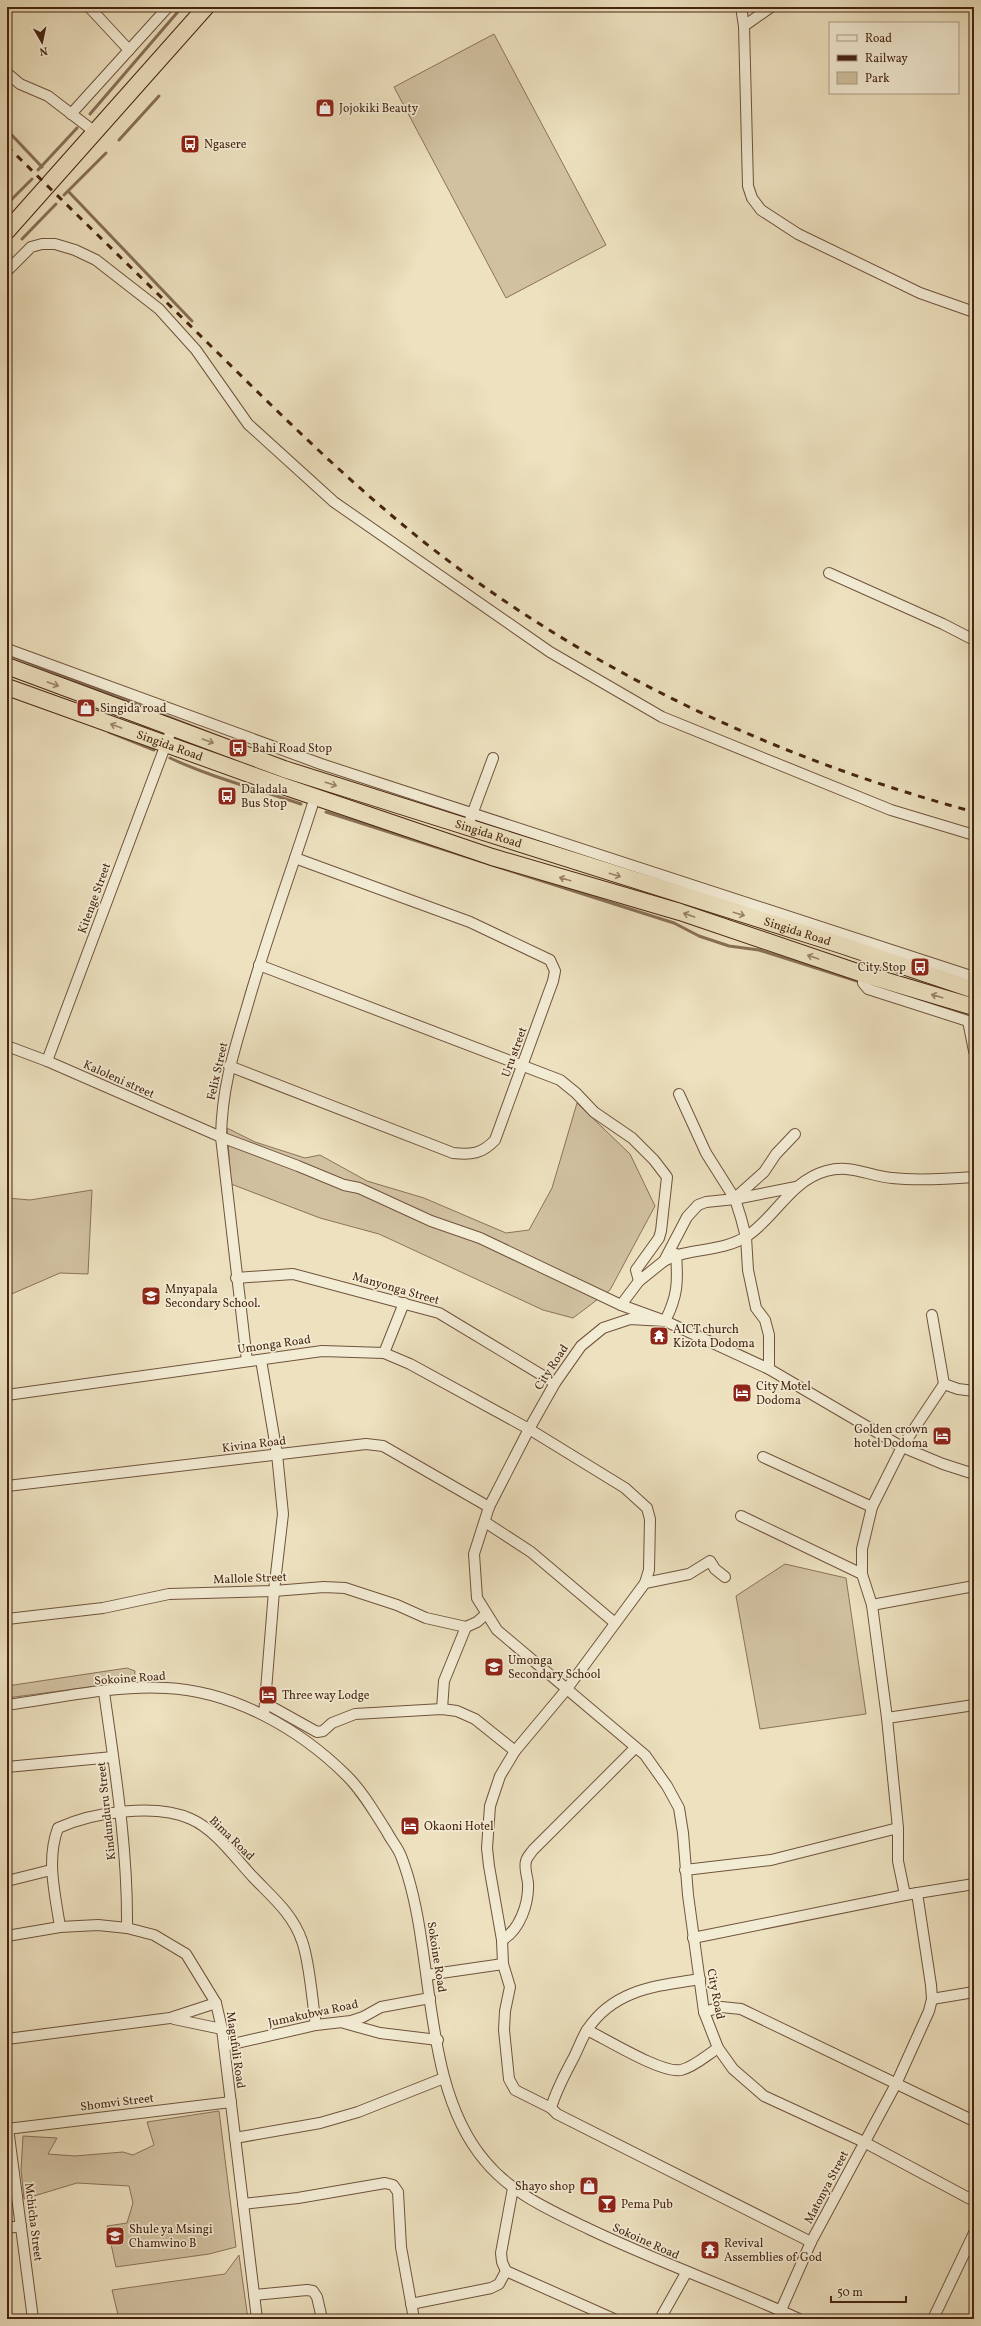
<svg xmlns="http://www.w3.org/2000/svg" width="981" height="2326" font-family="Vollkorn,serif">
	<rect width="100%" height="100%" fill="#ede1bf"/>
	<filter id="stains"><feTurbulence type="fractalNoise" baseFrequency=".005" numOctaves="4"/><feColorMatrix values="0 0 0 0 .2 0 0 0 0 .09 0 0 0 0 .02 0 0 0 .5 -.17"/></filter>
	<radialGradient id="worn" r=".72"><stop offset=".6" stop-color="#630" stop-opacity="0"/><stop offset="1" stop-color="#630" stop-opacity=".3"/></radialGradient>
	<!-- green -->
	<g fill="#d1c1a1" stroke="#8c7259">
		<polygon points="494,34 606,245 506,298 394,87"/>
		<polygon points="577,1103 630,1154 655,1206 610,1290 573,1318 543,1310 379,1234 320,1218 231,1184 227,1128 255,1142 305,1158 320,1155 367,1181 424,1198 506,1233 529,1230 552,1188"/>
		<polygon points="92,1190 88,1274 60,1273 7,1296 7,1198 30,1200"/>
		<polygon points="785,1564 846,1578 866,1714 760,1729 736,1596"/>
		<polygon points="127,1668 135,1671 134,1681 7,1698 7,1686"/>
		<polygon points="219,2111 236,2247 209,2254 116,2267 107,2226 127,2223 133,2203 129,2186 77,2183 24,2199 21,2170 23,2136 57,2138 48,2154 75,2156 123,2152 133,2155 154,2145 147,2122"/>
		<polygon points="239,2255 248,2319 119,2319 112,2290 225,2274"/>
	</g>
	<g fill="none" stroke-linecap="round" stroke-linejoin="round">
		<!-- stream -->
		<g stroke="#886f56" stroke-width="3">
			<polyline points="90,114 182,7"/>
			<polyline points="7,130 42,167"/>
			<polyline points="119,140 159,96"/>
			<polyline points="38,170 77,128"/>
			<polyline points="68,191 192,321"/>
			<polyline points="64,195 106,153"/>
			<polyline points="7,204 32,179"/>
			<polyline points="22,239 56,204"/>
			<polyline points="7,654 240,745"/>
			<polyline points="109,732 154,750"/>
			<path d="M170 758C213 778 257 789 301 804"/>
			<polyline points="326,812 674,923 699,936 729,946 759,950 860,982"/>
		</g>
		<defs>
			<g id="minor">
				<polyline points="89,7 129,50"/>
				<polyline points="741,7 744,26 748,186 752,198 761,210 798,234 920,293 974,312"/>
				<polyline points="744,26 771,7"/>
				<polyline points="7,73 20,84 48,96 95,132"/>
				<polyline points="71,114 168,7"/>
				<polyline points="7,271 31,247 42,244 55,244 75,250 96,260 159,309 196,350 248,424 334,502 550,652 662,717 891,810 974,835"/>
				<polyline points="829,573 943,624 974,640"/>
				<polyline points="7,649 321,764 974,977"/>
				<polyline points="470,820 493,758"/>
				<polyline points="259,965 560,1080 576,1093 594,1112 632,1138 654,1160 667,1177 661,1231 659,1238 636,1270 639,1281"/>
				<polyline points="863,974 863,983 868,989 974,1023"/>
				<polyline points="968,1021 974,1051"/>
				<path d="M7 1046 47 1061 221 1137 298 1166 344 1185 359 1188 431 1221 480 1238 621 1305 665 1321C678 1296 678 1281 676 1254"/>
				<polyline points="47,1061 172,728"/>
				<path d="M229 1066 453 1153C471 1155 482 1154 495 1140L553 981 555 971 550 960 470 922 295 858"/>
				<polyline points="679,1094 706,1153 735,1199 741,1218 746,1237 748,1270 756,1308 765,1320 769,1335 769,1369"/>
				<polyline points="735,1198 764,1172 776,1154 795,1134"/>
				<path d="M664 1261C689 1247 721 1253 747 1236 775 1218 790 1181 826 1171 852 1164 868 1176 892 1178 918 1181 948 1179 974 1177"/>
				<polyline points="236,1278 293,1274 439,1313 555,1383"/>
				<polyline points="621,1305 639,1281 664,1261 687,1217 698,1205 706,1202 735,1199 796,1187"/>
				<polyline points="384,1353 404,1303"/>
				<polyline points="261,1360 277,1454 283,1514 274,1591 264,1715"/>
				<path d="M247 1361 221 1137C222 1088 233 1054 247 1007 267 936 293 867 315 797"/>
				<polyline points="944,1384 958,1389 974,1391"/>
				<polyline points="7,1395 322,1351 384,1353 410,1364 529,1429 625,1488 647,1508 650,1519 649,1570 645,1583 566,1690 515,1751 500,1776 490,1806 487,1848 489,1866 502,1940 503,1964 510,1987 505,2011 504,2030 509,2079 515,2090 551,2108"/>
				<polyline points="763,1457 872,1507"/>
				<polyline points="974,1474 943,1464 902,1447 769,1369 665,1321 630,1319 603,1328 581,1346 555,1383 529,1429 489,1507 474,1554 477,1598 497,1630 645,1755 667,1786 679,1808 683,1833 688,1895 704,2012 718,2048 733,2069 764,2096 864,2142 974,2201"/>
				<polyline points="7,1486 366,1444 383,1446 489,1507"/>
				<polyline points="741,1516 862,1574"/>
				<polyline points="485,1522 531,1552 615,1623"/>
				<polyline points="645,1583 689,1574 710,1561 715,1569 725,1577"/>
				<polyline points="872,1605 974,1586"/>
				<polyline points="7,1619 103,1608 169,1594 274,1591 324,1587 345,1588 397,1605 426,1618 466,1627 477,1622 485,1615"/>
				<path d="M104 1692C115 1770 128 1849 127 1928"/>
				<polyline points="265,1703 317,1732 323,1731 332,1723 355,1714 442,1709 457,1711 475,1719 515,1751"/>
				<path d="M7 1705C59 1698 114 1685 166 1688 233 1691 300 1729 347 1776 363 1792 375 1813 387 1832 391 1840 398 1848 401 1856 412 1884 418 1916 422 1945 433 2016 437 2105 485 2161 512 2194 552 2211 589 2229 658 2262 730 2287 799 2319"/>
				<polyline points="442,1709 444,1681 466,1627"/>
				<polyline points="887,1718 974,1705"/>
				<polyline points="7,1767 113,1757"/>
				<polyline points="685,1870 771,1860 898,1828"/>
				<polyline points="7,1881 51,1870"/>
				<polyline points="905,1895 898,1861 898,1828 887,1718 872,1605 862,1574 862,1549 872,1507 902,1447 944,1384 932,1315"/>
				<path d="M60 1927C55 1893 46 1860 58 1828 93 1812 156 1803 191 1819 216 1830 235 1858 253 1877 272 1897 293 1914 302 1941 310 1963 312 2001 316 2025"/>
				<polyline points="7,1936 60,1927 98,1925 127,1928 154,1935 186,1954 216,2003 222,2029 257,2319"/>
				<polyline points="693,1938 905,1895 974,1884"/>
				<path d="M502 1940C520 1930 529 1903 528 1883 527 1875 524 1868 526 1861 527 1857 531 1853 533 1850L635 1748"/>
				<polyline points="427,1975 503,1964"/>
				<path d="M700 1979C656 1986 614 1989 587 2030 582 2038 578 2049 574 2057 565 2074 556 2090 551 2108L557 2114 811 2242"/>
				<polyline points="932,1999 974,1992"/>
				<polyline points="704,2012 721,2007 741,2009 974,2121"/>
				<polyline points="174,2019 222,2029"/>
				<polyline points="344,2023 380,2033 438,2040"/>
				<path d="M587 2030C606 2039 662 2074 681 2070 694 2067 707 2055 718 2048"/>
				<polyline points="7,2039 170,2018 216,2003"/>
				<polyline points="224,2046 316,2025 351,2021 363,2017 381,2007 430,1998"/>
				<polyline points="8,2128 33,2319"/>
				<polyline points="7,2129 231,2102"/>
				<polyline points="235,2138 320,2123 358,2112 444,2078"/>
				<polyline points="513,2188 501,2253 502,2262 506,2271 614,2319"/>
				<polyline points="243,2204 298,2198 385,2183 393,2185 398,2192 401,2247 414,2319"/>
				<polyline points="7,2228 21,2226"/>
				<polyline points="254,2295 307,2290 313,2291 317,2297 322,2319"/>
				<polyline points="411,2304 491,2288 499,2284 506,2271"/>
				<polyline points="781,2310 811,2242 896,2084 929,2011 932,1999 931,1985 917,1893"/>
				<polyline points="660,2319 686,2273"/>
				<polyline points="933,2319 974,2233"/>
			</g>
			<g id="trunk">
				<polyline points="7,231 206,7"/>
				<path id="s1" d="M7 666 284 769 841 945 974 990"/>
				<path id="s2" d="M7 687 280 785 492 857 680 912 863 974 974 1007"/>
			</g>
		</defs>
		<!-- minor casing -->
		<use href="#minor" stroke="#70533c" stroke-width="12"/>
		<!-- trunk casing -->
		<use href="#trunk" stroke="#462411" stroke-width="18"/>
		<!-- minor -->
		<use href="#minor" stroke="#f3ecd5" stroke-width="10"/>
		<!-- trunk -->
		<use href="#trunk" stroke="#ede1bf" stroke-width="16"/>
		<!-- rail -->
		<path stroke="#462411" stroke-width="3" stroke-dasharray="7 7" stroke-linecap="butt" d="M7 146C77 215 147 283 217 352 285 419 353 486 429 546 592 673 775 758 974 812"/>
	</g>
	<!-- one-way arrows -->
	<defs><path id="oneway-shaft" d="M-6 0H5M1.5-3L5.5 0L1.5 3" fill="none" stroke-width="1.6" stroke-linecap="round" stroke-linejoin="round"/></defs>
	<g stroke="#9a8268">
		<use href="#oneway-shaft" transform="translate(53 684) rotate(20)"/>
		<use href="#oneway-shaft" transform="translate(116 726) rotate(-160)"/>
		<use href="#oneway-shaft" transform="translate(208 741) rotate(20)"/>
		<use href="#oneway-shaft" transform="translate(331 784) rotate(18)"/>
		<use href="#oneway-shaft" transform="translate(615 875) rotate(17)"/>
		<use href="#oneway-shaft" transform="translate(565 879) rotate(-164)"/>
		<use href="#oneway-shaft" transform="translate(739 914) rotate(17)"/>
		<use href="#oneway-shaft" transform="translate(689 915) rotate(-161)"/>
		<use href="#oneway-shaft" transform="translate(813 957) rotate(-161)"/>
		<use href="#oneway-shaft" transform="translate(937 996) rotate(-164)"/>
	</g>
	<!-- icons -->
	<defs>
		<symbol id="shop-square" viewBox="-11 -11 22 22"><rect x="-9" y="-9" width="18" height="18" rx="4" fill="#8f2418" stroke="#f3ecd5"/><path d="M-5-2.5h2.3a2.7 3.5 0 0 1 5.4 0H5L5.5 6h-11ZM-1.5-2.5h3a1.5 2.3 0 0 0-3 0Z" fill="#fff"/></symbol>
		<symbol id="bus-square" viewBox="-11 -11 22 22"><rect x="-9" y="-9" width="18" height="18" rx="4" fill="#8f2418" stroke="#f3ecd5"/><path d="M-5-6H5V4H4V6H2V4H-2V6H-4V4H-5ZM-3.5-4V0h7V-4ZM-3.5 1.2v1.5H-2V1.2ZM2 1.2v1.5H3.5V1.2Z" fill="#fff"/></symbol>
		<symbol id="school-square" viewBox="-11 -11 22 22"><rect x="-9" y="-9" width="18" height="18" rx="4" fill="#8f2418" stroke="#f3ecd5"/><path d="M0-5L7-2L0 1L-7-2ZM-4 1L0 2.5L4 1V4Q0 6-4 4Z" fill="#fff"/></symbol>
		<symbol id="temple-square" viewBox="-11 -11 22 22"><rect x="-9" y="-9" width="18" height="18" rx="4" fill="#8f2418" stroke="#f3ecd5"/><path d="M0-6L5-2H3V0L6.5 2.5H4V6H1.5V3h-3V6H-4V2.5H-6.5L-3 0V-2H-5Z" fill="#fff"/></symbol>
		<symbol id="hotel-square" viewBox="-11 -11 22 22"><rect x="-9" y="-9" width="18" height="18" rx="4" fill="#8f2418" stroke="#f3ecd5"/><path d="M-6-4.5h1.5V1H6V5H4.5V3h-9V5H-6ZM-4 0a1.8 1.8 0 1 1 3.6 0ZM.5 0V-2.5h3Q6-2.5 6 0Z" fill="#fff"/></symbol>
		<symbol id="bar-square" viewBox="-11 -11 22 22"><rect x="-9" y="-9" width="18" height="18" rx="4" fill="#8f2418" stroke="#f3ecd5"/><path d="M-6-5H6L.8 .8V4.5H3.5V6h-7V4.5H-.8V.8Z" fill="#fff"/></symbol>
	</defs>
	<g fill-rule="evenodd">
		<use href="#shop-square" x="314" y="97" width="22" height="22"/>
		<use href="#bus-square" x="179" y="133" width="22" height="22"/>
		<use href="#shop-square" x="75" y="697" width="22" height="22"/>
		<use href="#bus-square" x="227" y="737" width="22" height="22"/>
		<use href="#bus-square" x="216" y="785" width="22" height="22"/>
		<use href="#bus-square" x="909" y="956" width="22" height="22"/>
		<use href="#school-square" x="140" y="1285" width="22" height="22"/>
		<use href="#temple-square" x="648" y="1325" width="22" height="22"/>
		<use href="#hotel-square" x="731" y="1382" width="22" height="22"/>
		<use href="#hotel-square" x="931" y="1425" width="22" height="22"/>
		<use href="#school-square" x="483" y="1656" width="22" height="22"/>
		<use href="#hotel-square" x="257" y="1684" width="22" height="22"/>
		<use href="#hotel-square" x="399" y="1815" width="22" height="22"/>
		<use href="#shop-square" x="578" y="2175" width="22" height="22"/>
		<use href="#bar-square" x="596" y="2193" width="22" height="22"/>
		<use href="#school-square" x="104" y="2225" width="22" height="22"/>
		<use href="#temple-square" x="699" y="2239" width="22" height="22"/>
	</g>
	<g text-anchor="middle" stroke-width="3.5" stroke-linejoin="round" paint-order="stroke">
		<!-- poi labels -->
		<g font-size="12" fill="#462411" stroke="#f3ecd5" text-anchor="start">
			<text x="339" y="112">Jojokiki Beauty</text>
			<text x="204" y="148">Ngasere</text>
			<text x="100" y="712">Singida road</text>
			<text x="252" y="752">Bahi Road Stop</text>
			<text x="241" y="793">Daladala<tspan x="241" dy="14">Bus Stop</tspan></text>
			<text x="906" y="971" text-anchor="end">City Stop</text>
			<text x="165" y="1293">Mnyapala<tspan x="165" dy="14">Secondary School.</tspan></text>
			<text x="673" y="1333">AICT church<tspan x="673" dy="14">Kizota Dodoma</tspan></text>
			<text x="756" y="1390">City Motel<tspan x="756" dy="14">Dodoma</tspan></text>
			<text x="928" y="1433" text-anchor="end">Golden crown<tspan x="928" dy="14">hotel Dodoma</tspan></text>
			<text x="508" y="1664">Umonga<tspan x="508" dy="14">Secondary School</tspan></text>
			<text x="282" y="1699">Three way Lodge</text>
			<text x="424" y="1830">Okaoni Hotel</text>
			<text x="575" y="2190" text-anchor="end">Shayo shop</text>
			<text x="621" y="2208">Pema Pub</text>
			<text x="129" y="2233">Shule ya Msingi<tspan x="129" dy="14">Chamwino B</tspan></text>
			<text x="724" y="2247">Revival<tspan x="724" dy="14">Assemblies of God</tspan></text>
		</g>
		<!-- street labels -->
		<g font-size="12" fill="#462411" stroke="#f3ecd5">
			<text dy="4" stroke="none"><textPath href="#s2" startOffset="173">Singida Road</textPath></text>
			<text dy="4" stroke="none"><textPath href="#s1" startOffset="510">Singida Road</textPath></text>
			<text transform="translate(94 898) rotate(-70)" y="4">Kitenge Street</text>
			<text dy="4" stroke="none"><textPath href="#s1" startOffset="834">Singida Road</textPath></text>
			<text transform="translate(514 1052) rotate(-70)" y="4">Uru street</text>
			<text transform="translate(217 1071) rotate(-77)" y="4">Felix Street</text>
			<text transform="translate(119 1079) rotate(24)" y="4">Kaloleni street</text>
			<text transform="translate(396 1288) rotate(16)" y="4">Manyonga Street</text>
			<text transform="translate(274 1344) rotate(-8)" y="4">Umonga Road</text>
			<text transform="translate(551 1367) rotate(-57)" y="4">City Road</text>
			<text transform="translate(254 1444) rotate(-7)" y="4">Kivina Road</text>
			<text transform="translate(250 1578) rotate(-2)" y="4">Mallole Street</text>
			<text transform="translate(130 1678) rotate(-4)" y="4">Sokoine Road</text>
			<text transform="translate(106 1811) rotate(-96)" y="4">Kindunduru Street</text>
			<text transform="translate(232 1838) rotate(44)" y="4">Bima Road</text>
			<text transform="translate(437 1957) rotate(81)" y="4">Sokoine Road</text>
			<text transform="translate(716 1994) rotate(79)" y="4">City Road</text>
			<text transform="translate(313 2013) rotate(-12)" y="4">Jumakubwa Road</text>
			<text transform="translate(236 2050) rotate(82)" y="4">Magufuli Road</text>
			<text transform="translate(117 2102) rotate(-7)" y="4">Shomvi Street</text>
			<text transform="translate(826 2187) rotate(-62)" y="4">Matonya Street</text>
			<text transform="translate(34 2222) rotate(83)" y="4">Mchicha Street</text>
			<text transform="translate(646 2241) rotate(24)" y="4">Sokoine Road</text>
		</g>
	</g>
	<!-- margin -->
	<rect width="981" height="2326" fill="none" stroke="#ede1bf" stroke-width="24"/>
	<rect x="8" y="8" width="965" height="2310" fill="none" stroke="#462411" stroke-width="2"/>
	<rect x="12" y="12" width="957" height="2302" fill="none" stroke="#462411"/>
	<!-- legend -->
	<rect x="829" y="22" width="130" height="72" fill="#f3ecd5" stroke="#ae9c87"/>
	<rect x="837" y="35" width="20" height="6" fill="#f3ecd5" stroke="#ae9c87"/>
	<text x="865" y="42" font-size="12" fill="#462411">Road</text>
	<rect x="837" y="55" width="20" height="6" fill="#462411" stroke="#ae9c87"/>
	<text x="865" y="62" font-size="12" fill="#462411">Railway</text>
	<rect x="837" y="72" width="20" height="12" fill="#d1c1a1" stroke="#ae9c87"/>
	<text x="865" y="82" font-size="12" fill="#462411">Park</text>
	<!-- north arrow -->
	<g transform="translate(42 42) rotate(171)" stroke="#f3ecd5" stroke-width="3" paint-order="stroke">
	<path d="M0-3L7 15L0 10L-7 15Z" fill="#462411"/>
	<text y="-6" font-size="11" font-weight="bold" text-anchor="middle" fill="#462411">N</text>
	</g>
	<!-- scale -->
	<path d="M831 2296v6h75v-6" fill="none" stroke="#462411" stroke-width="2"/>
	<text x="837" y="2296" font-size="12" fill="#462411" stroke="#f3ecd5" stroke-width="3" paint-order="stroke">50 m</text>
	<rect width="100%" height="100%" filter="url(#stains)"/>
	<rect width="100%" height="100%" fill="url(#worn)"/>
</svg>
